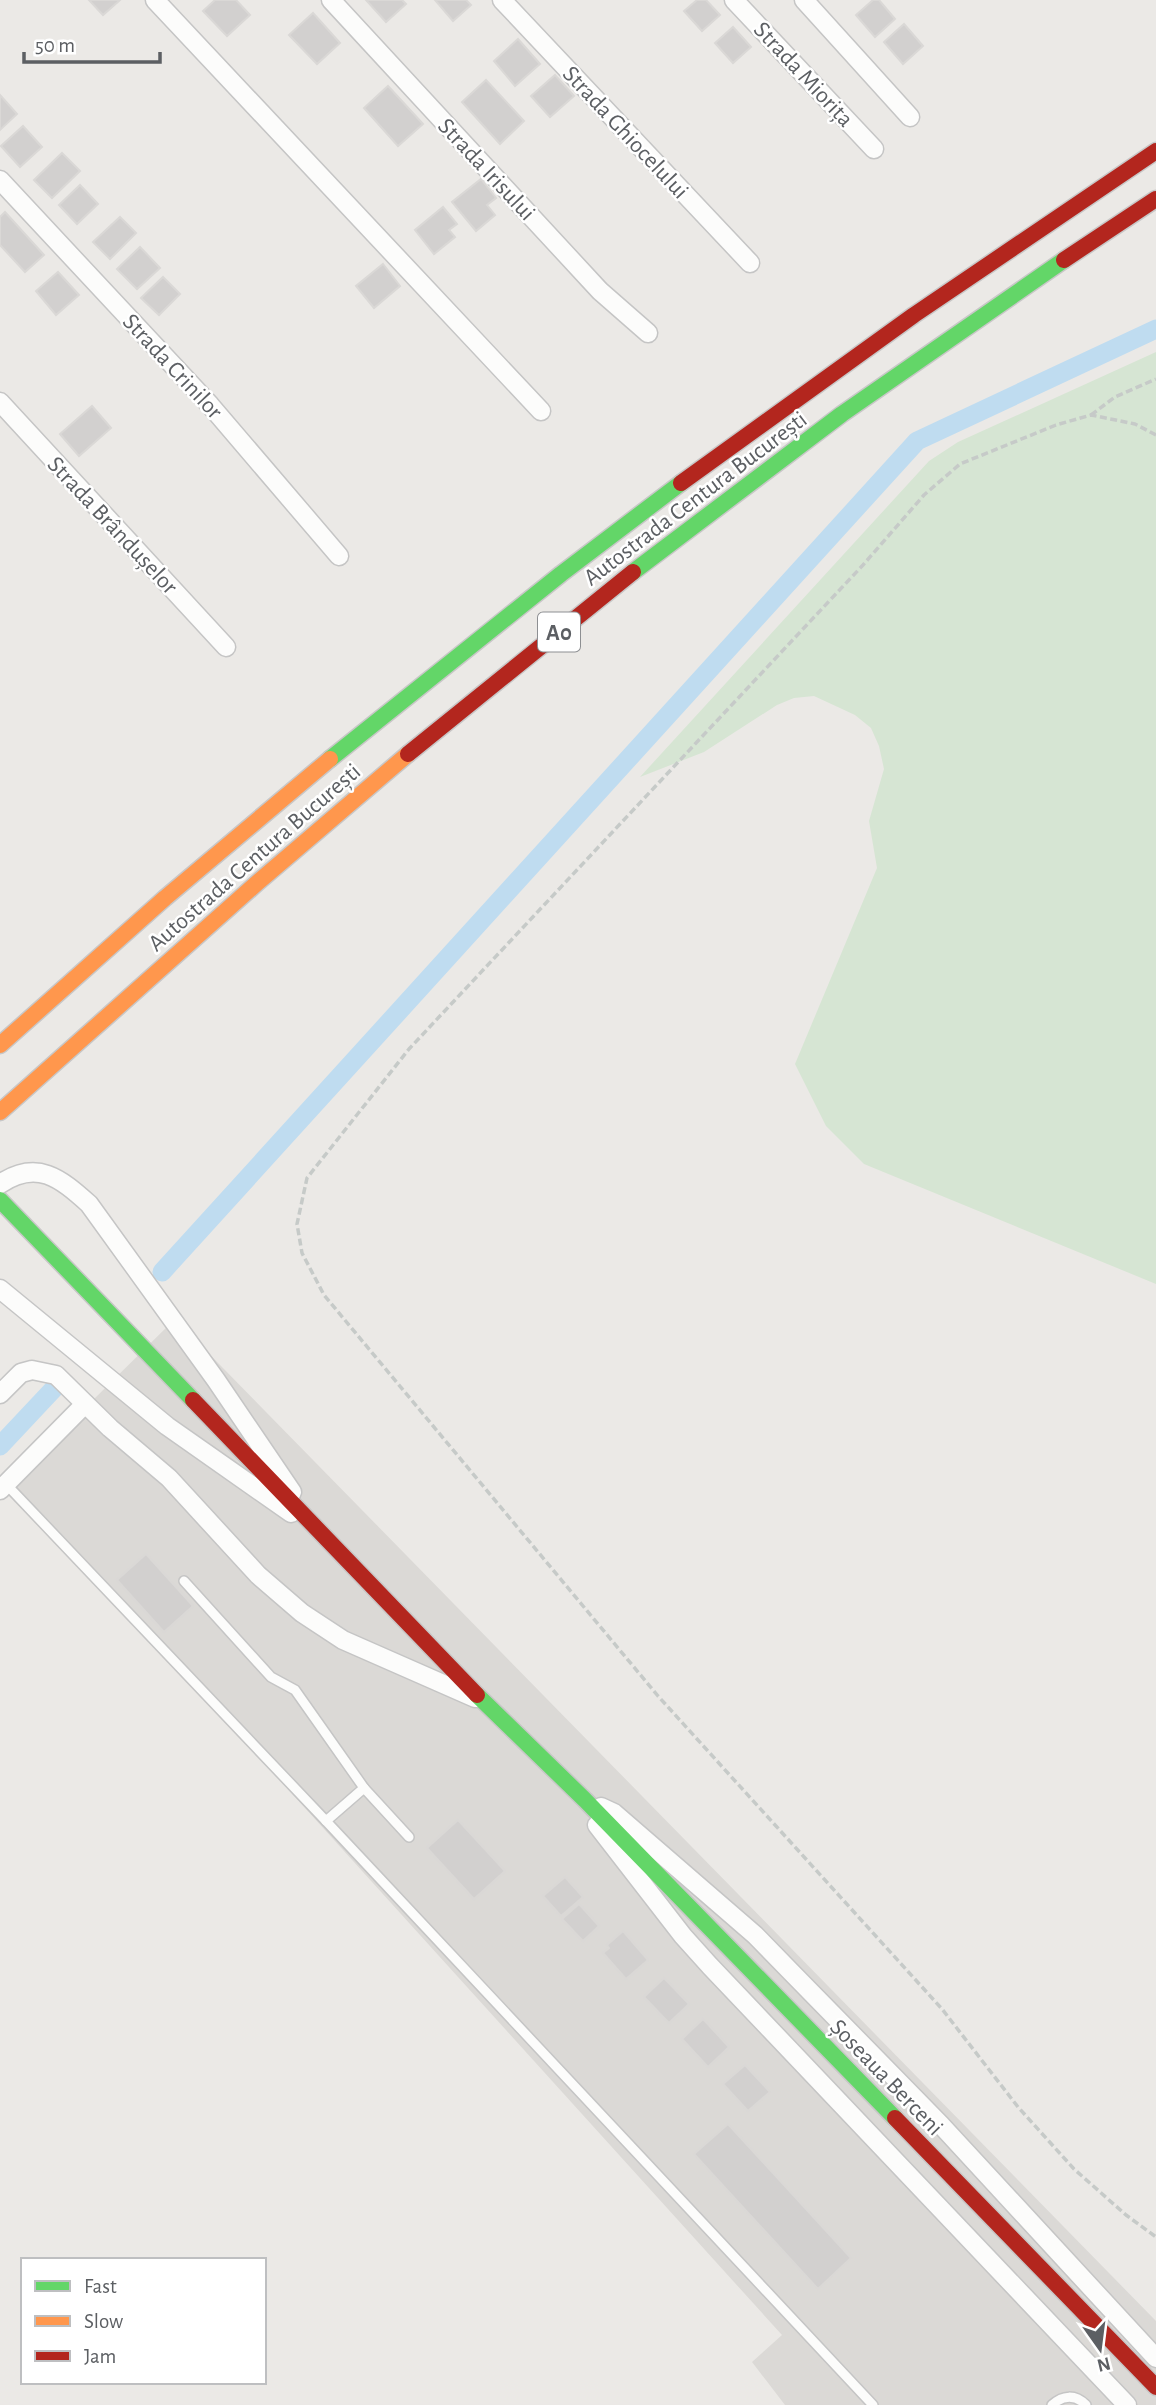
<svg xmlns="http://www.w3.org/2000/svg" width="1156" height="2405" font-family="'Alegreya Sans',sans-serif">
	<rect width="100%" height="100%" fill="#ebe9e6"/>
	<!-- industrial -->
	<polygon fill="#dbd9d6" points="175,1319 1156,2321 1156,2405 785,2405 752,2362 782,2335 10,1482"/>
	<!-- green -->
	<polygon fill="#d6e5d3" points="1156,352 1156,1284 864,1164 826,1126 795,1064 877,868 869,821 884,769 879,746 871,728 855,715 814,696 794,698 777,705 704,752 640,777 929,461 958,442"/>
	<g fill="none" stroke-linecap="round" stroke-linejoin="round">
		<!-- canal -->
		<g stroke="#bfdcf0" stroke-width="19">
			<polyline points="162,1272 917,441 1156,329"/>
			<polyline points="0,1446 61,1381"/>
		</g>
	</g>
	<!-- building -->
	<g fill="#d2d0cf" stroke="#dad8d6" stroke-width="2">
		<polygon points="89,0 120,0 103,15"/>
		<polygon points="215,0 236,0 250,15 227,36 203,11"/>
		<polygon points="366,0 402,0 406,4 386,22"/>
		<polygon points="435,0 466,0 471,5 453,21"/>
		<polygon points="697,0 706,0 720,15 702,31 684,11"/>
		<polygon points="873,0 879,0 895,19 875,37 856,15"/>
		<polygon points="313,13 340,43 317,64 289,35"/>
		<polygon points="904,24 923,46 903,64 884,42"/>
		<polygon points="733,27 751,47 733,63 715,43"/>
		<polygon points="518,39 540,64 515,86 494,61"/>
		<polygon points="555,75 574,96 550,117 531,96"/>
		<polygon points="486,80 524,121 500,144 462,102"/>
		<polygon points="388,86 423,124 398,146 364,108"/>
		<polygon points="0,95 17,114 0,130"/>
		<polygon points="23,126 42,147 20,167 1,146"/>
		<polygon points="62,153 80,171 52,198 34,180"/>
		<polygon points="481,179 496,198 487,205 495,215 476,231 452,202"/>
		<polygon points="80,185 98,204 77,224 59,205"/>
		<polygon points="443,207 457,224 449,230 455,237 434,254 415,230"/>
		<polygon points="5,212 44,255 25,272 0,245 0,217"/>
		<polygon points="120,217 136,233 110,259 93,242"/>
		<polygon points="140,247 160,268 137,289 117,269"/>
		<polygon points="383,264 400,286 374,308 356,286"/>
		<polygon points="58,272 79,295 56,315 36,291"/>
		<polygon points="163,277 180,294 159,315 141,298"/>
		<polygon points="92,406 111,428 79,456 60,434"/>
		<polygon points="146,1554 193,1606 164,1632 117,1580"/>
		<polygon points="458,1820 505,1871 474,1899 427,1848"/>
		<polygon points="565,1877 583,1897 561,1916 543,1896"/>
		<polygon points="579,1904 599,1926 583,1941 562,1919"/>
		<polygon points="623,1931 648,1960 626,1979 603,1953 609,1948 607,1945"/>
		<polygon points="664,1978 689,2004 669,2023 644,1997"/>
		<polygon points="703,2019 729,2047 708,2067 682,2039"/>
		<polygon points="745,2065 770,2092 748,2111 723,2084"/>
		<polygon points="728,2124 851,2258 818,2289 694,2154"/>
	</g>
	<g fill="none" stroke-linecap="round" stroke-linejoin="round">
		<defs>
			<g id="lane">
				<polyline points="6,1484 326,1821 873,2405"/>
				<polyline points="184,1581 271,1677 295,1690 364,1788 409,1837"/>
				<polyline points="326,1821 364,1788"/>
				<path d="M1052 2405C1063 2395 1075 2394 1086 2405"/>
			</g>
			<g id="street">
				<polyline points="155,0 541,411"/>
				<polyline points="331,0 600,291 648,333"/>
				<polyline points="502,0 750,263"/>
				<polyline points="734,0 874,149"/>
				<polyline points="804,0 910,117"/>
				<polyline points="0,180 210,405 339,556"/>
				<polyline points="0,402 226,647"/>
				<path d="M0 1184C37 1159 60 1178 89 1204L216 1380 292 1492"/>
				<polyline points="0,1289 167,1426 291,1513"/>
				<polyline points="0,1394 21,1373 32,1370 56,1375 110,1428 169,1478 258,1575 302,1613 343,1640 475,1698"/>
				<polyline points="0,1490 85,1404"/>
				<polyline points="601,1807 614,1813 755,1935 795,1976 941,2125 1156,2358"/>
				<polyline points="597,1825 683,1936 710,1966 1127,2405"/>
			</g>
			<g id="fast">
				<polyline points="633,572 842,414 1064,260"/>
				<polyline points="330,759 561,574 681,483"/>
				<polyline points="0,1200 193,1400"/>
				<polyline points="477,1695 585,1800 895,2118"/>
			</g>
			<g id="slow">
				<polyline points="0,1045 165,898 330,759"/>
				<polyline points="0,1112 257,883 408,754"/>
			</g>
			<g id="jam">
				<polyline points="1064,260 1156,199"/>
				<polyline points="681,483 914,315 1156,151"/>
				<polyline points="408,754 633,572"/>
				<polyline points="193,1400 477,1695"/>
				<polyline points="895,2118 1156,2387"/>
			</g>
		</defs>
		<!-- lane casing -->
		<use href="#lane" stroke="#c5c5c5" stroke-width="12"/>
		<!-- street casing -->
		<use href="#street" stroke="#c5c5c5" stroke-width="21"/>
		<!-- fast casing -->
		<use href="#fast" stroke="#c8c7c7" stroke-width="19"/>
		<!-- slow casing -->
		<use href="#slow" stroke="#c8c7c7" stroke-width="19"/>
		<!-- jam casing -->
		<use href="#jam" stroke="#c8c7c7" stroke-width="19"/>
		<!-- path -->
		<g stroke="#c6cac8" stroke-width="3.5" stroke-dasharray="7 3.5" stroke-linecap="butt">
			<polyline points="1091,415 1115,397 1156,379"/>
			<polyline points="1156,435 1135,424 1091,415 1056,425 960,464 924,495 863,565 409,1049 307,1178 297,1224 302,1253 324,1295 658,1696 942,2009 1018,2107 1074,2169 1126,2215 1156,2237"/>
		</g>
		<!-- lane -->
		<use href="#lane" stroke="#fcfcfb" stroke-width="9"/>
		<!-- street -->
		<use href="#street" stroke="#fcfcfb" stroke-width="18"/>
		<!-- fast -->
		<use href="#fast" stroke="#63d668" stroke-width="16"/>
		<!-- slow -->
		<use href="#slow" stroke="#ff974d" stroke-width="16"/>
		<!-- jam -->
		<use href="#jam" stroke="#b3261e" stroke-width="16"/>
	</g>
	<g text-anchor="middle" stroke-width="5" stroke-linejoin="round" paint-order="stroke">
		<!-- shield labels -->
		<rect fill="#fff" stroke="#8d8f92" stroke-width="2" x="538" y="612.5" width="42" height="39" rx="5"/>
		<g font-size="23" font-weight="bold" fill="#5c5f63">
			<text x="559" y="640">A0</text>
		</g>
		<!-- street labels -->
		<g font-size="24" fill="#5c5f63" stroke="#fff">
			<text transform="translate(804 74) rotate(47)" y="8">Strada Miorița</text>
			<text transform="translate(626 132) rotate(47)" y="8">Strada Ghiocelului</text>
			<text transform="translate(487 169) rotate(47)" y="8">Strada Irisului</text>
			<text transform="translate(173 366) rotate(47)" y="8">Strada Crinilor</text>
			<text transform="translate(695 498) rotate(-37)" y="8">Autostrada Centura București</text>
			<text transform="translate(113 525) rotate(47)" y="8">Strada Brândușelor</text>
			<text transform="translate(254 857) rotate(-41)" y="8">Autostrada Centura București</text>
			<text transform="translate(887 2077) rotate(46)" y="8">Șoseaua Berceni</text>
		</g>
	</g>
	<!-- legend -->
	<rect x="21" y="2258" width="245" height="126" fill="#ffffff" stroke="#bebfc1" stroke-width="2"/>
	<rect x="35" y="2281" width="35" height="10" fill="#63d668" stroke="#bebfc1" stroke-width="2"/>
	<text x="84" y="2293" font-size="21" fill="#5c5f63">Fast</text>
	<rect x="35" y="2316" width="35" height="10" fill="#ff974d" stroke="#bebfc1" stroke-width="2"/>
	<text x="84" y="2328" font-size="21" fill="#5c5f63">Slow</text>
	<rect x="35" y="2351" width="35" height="10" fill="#b3261e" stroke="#bebfc1" stroke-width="2"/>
	<text x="84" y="2363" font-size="21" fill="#5c5f63">Jam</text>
	<!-- north arrow -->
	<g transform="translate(1100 2349) rotate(166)" stroke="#ffffff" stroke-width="5" paint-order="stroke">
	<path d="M0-5L12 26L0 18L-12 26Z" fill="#5c5f63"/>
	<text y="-10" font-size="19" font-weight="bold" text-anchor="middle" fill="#5c5f63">N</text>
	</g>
	<!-- scale -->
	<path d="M24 52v10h136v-10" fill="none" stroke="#5c5f63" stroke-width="3.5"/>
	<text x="35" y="52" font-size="21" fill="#5c5f63" stroke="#ffffff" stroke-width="5" paint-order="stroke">50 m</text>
</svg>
